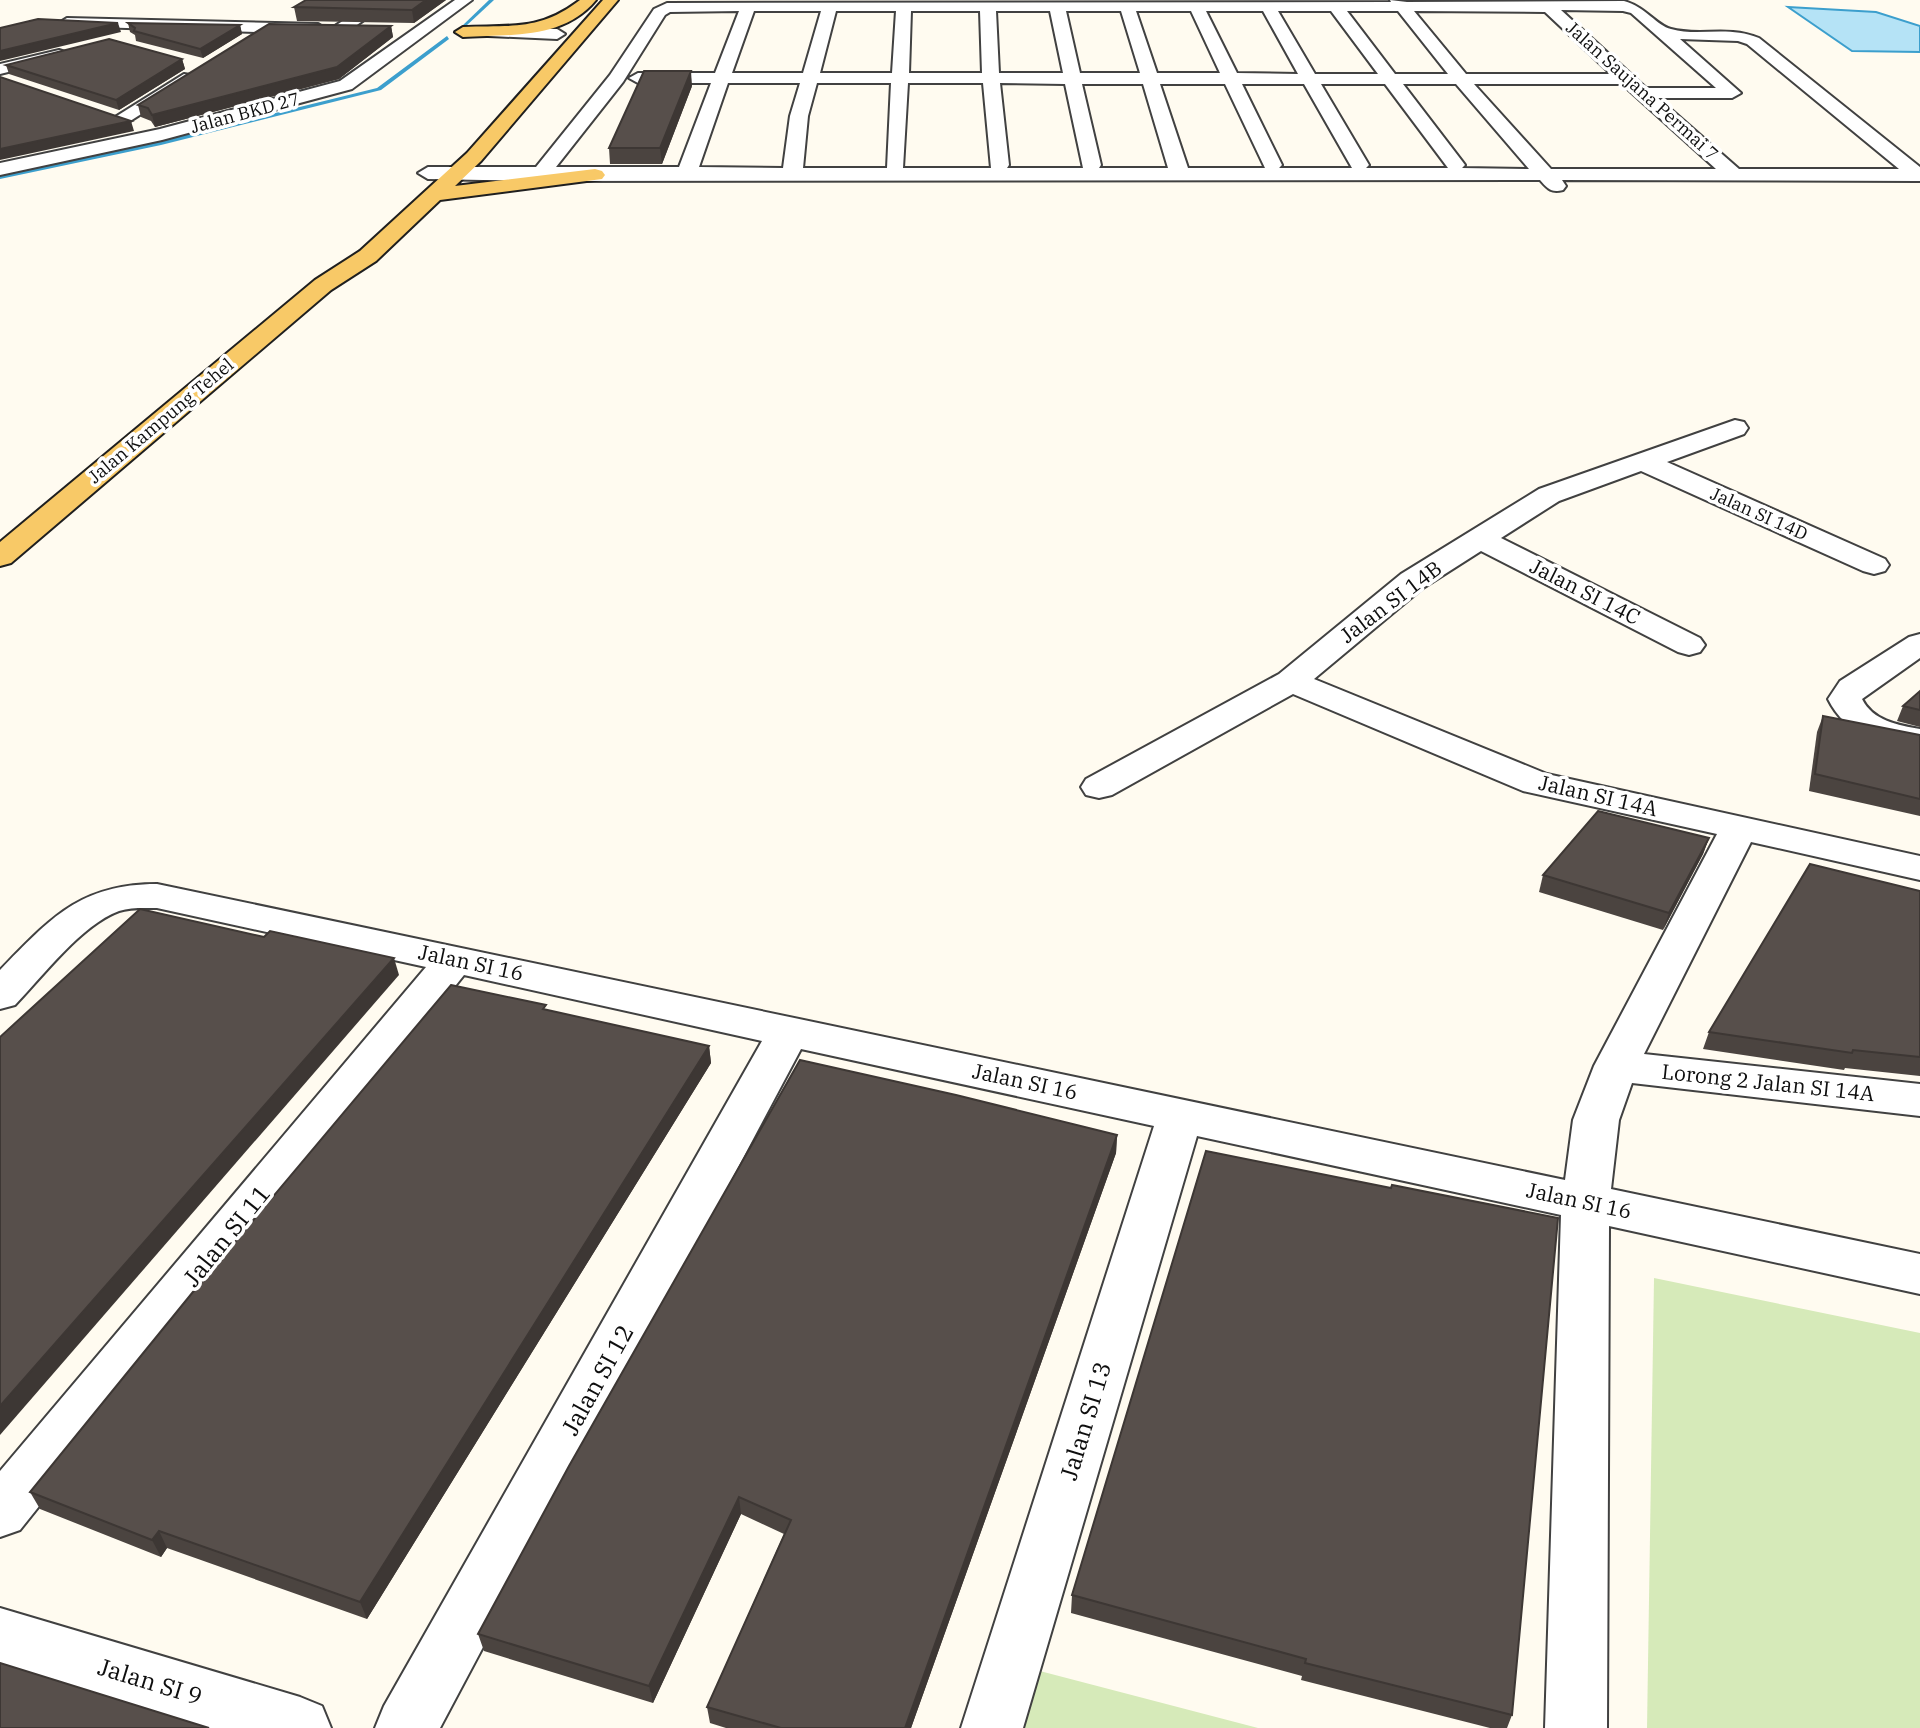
<svg xmlns="http://www.w3.org/2000/svg" width="1920" height="1728" font-family="'IBM Plex Serif',serif">
	<rect width="100%" height="100%" fill="#fffbf0"/>
	<!-- green -->
	<g fill="#d6eab9">
		<polygon points="1654,1278 1920,1333 1920,1728 1647,1728"/>
		<polygon points="1036,1670 1258,1728 1022,1728"/>
	</g>
	<!-- water -->
	<polygon fill="#b5e3f6" stroke="#3c9fcd" stroke-width="2" points="1788,7 1876,12 1920,26 1920,52 1852,51"/>
	<g fill="none" stroke-linecap="round" stroke-linejoin="round">
		<!-- stream -->
		<g fill="#3c9fcd" fill-rule="evenodd">
			<polygon points="489,0 494,0 466,26 462,26"/>
			<polygon points="447,36 449,39 381,90 161,145 0,179 0,175 161,141 377,88"/>
		</g>
		<defs>
			<g id="minor">
				<polygon points="375,0 392,0 347,32 335,32 333,29 335,26"/>
				<polygon points="455,0 472,0 352,89 162,140 0,175 0,163 160,129 340,81"/>
				<path d="M1390 0 1407 2 1624 1C1646 7 1657 26 1671 29 1699 37 1727 25 1759 38L1920 167V181L1562 180 1566 186 1563 190C1551 193 1548 189 1540 180L540 181 428 179 418 173 428 167H536L610 75 654 9 667 3 1391 2ZM1561 10 1623 11 1631 13 1716 88H1646ZM739 11 715 73H638L629 78 638 83H711L679 167H556L623 82 665 15 670 12ZM754 11H821L803 73H732ZM836 11H896L892 73H820ZM911 11H980L982 73H909ZM996 11H1050L1063 73H999ZM1066 11H1121L1140 73H1080ZM1136 11H1191L1220 73H1157ZM1206 11H1263L1298 74 1237 73ZM1278 11H1331L1378 74H1315ZM1347 11H1398L1448 74H1395ZM1414 11 1545 12 1611 74H1466ZM1680 39 1738 41 1747 44 1899 169H1739L1658 98H1732L1741 93ZM728 83H800L790 116 783 168 699 167ZM817 83H891L887 168H803L808 116ZM908 83H983L991 168H903ZM1000 83 1065 84 1083 168H1007L1009 165ZM1082 84H1143L1168 168H1099L1101 165ZM1160 84H1225L1265 168H1188ZM1242 84H1304L1352 168H1279L1282 165ZM1321 84H1385L1448 168H1366L1369 165ZM1403 84H1456L1529 169 1462 168 1465 165 1462 161ZM1474 84H1622L1716 169H1551Z"/>
				<polygon points="67,18 318,24 326,29 318,34 62,26 59,23"/>
				<polygon points="472,27 557,29 565,34 557,39 466,35 464,32"/>
				<polygon points="59,50 65,52 67,55 65,58 0,74 0,64"/>
				<polygon points="184,74 190,75 193,79 190,83 127,123 121,124 112,119"/>
				<path d="M1735 420 1744 422 1748 428 1744 434 1667 462 1885 559 1889 565 1885 571 1874 574 1863 571 1641 471 1559 501 1501 538 1700 638 1705 645 1700 652 1689 655 1678 652 1481 551 1423 588 1314 679 1547 774 1920 856V880L1751 842 1644 1054 1920 1084V1116L1632 1083 1619 1120 1611 1189 1920 1254V1294L1609 1226 1607 1728H1545L1561 1215 1197 1136 1023 1728H961L1154 1126 801 1049 440 1728H375L384 1706 762 1041 464 975 20 1530 0 1537V1471L426 967 157 908C145 908 131 907 119 911 81 925 43 976 15 1005L0 1009V970C51 918 80 884 157 884L1565 1180 1573 1120 1594 1066 1717 834 1523 791 1293 694 1112 795 1099 798 1086 795 1081 787 1086 779 1279 674 1401 574 1539 489Z"/>
				<path d="M1920 634V658L1862 699C1873 721 1898 725 1920 729V751C1881 743 1847 737 1828 699L1840 681 1909 637Z"/>
				<polygon points="0,1608 300,1697 322,1706 331,1728 202,1728 0,1664"/>
			</g>
			<g id="major">
				<path d="M580 0H596C563 40 510 34 463 37L455 32 463 27C511 25 540 31 580 0Z"/>
				<polygon points="603,0 618,0 481,161 455,186 595,169 602,171 605,175 602,179 440,200 376,261 331,290 11,563 0,566 0,542 315,280 360,251 467,153"/>
			</g>
		</defs>
		<!-- minor casing -->
		<use href="#minor" stroke="#414141" stroke-width="4"/>
		<!-- major casing -->
		<use href="#major" stroke="#1f1f1f" stroke-width="4"/>
		<!-- minor -->
		<use href="#minor" fill="#fff" fill-rule="evenodd"/>
		<!-- major -->
		<use href="#major" fill="#f8c967" fill-rule="evenodd"/>
	</g>
	<!-- wall -->
	<g fill="#4b4440">
		<polygon points="446,0 414,23 297,21 294,7"/>
		<polygon points="128,23 240,25 242,34 203,58 136,41 135,35 130,32"/>
		<polygon points="391,26 393,37 339,79 155,127 151,121 141,117 138,105"/>
		<polygon points="182,59 185,69 119,110 9,74 6,65"/>
		<polygon points="692,86 662,164 610,164 609,148"/>
		<polygon points="1920,691 1920,727 1897,721 1903,706"/>
		<polygon points="1823,716 1920,735 1920,816 1809,791 1817,732"/>
		<polygon points="1709,838 1703,854 1663,930 1539,892 1543,875"/>
		<polygon points="1920,891 1920,1076 1845,1068 1844,1070 1703,1049 1709,1032"/>
		<polygon points="547,1010 709,1046 711,1063 367,1619 167,1548 161,1557 40,1509 30,1492"/>
		<polygon points="1117,1135 1116,1153 911,1728 726,1728 710,1723 707,1707 784,1534 741,1514 653,1703 484,1651 478,1634"/>
		<polygon points="1072,1595 1512,1715 1507,1728 1490,1728 1301,1680 1302,1676 1071,1613"/>
	</g>
	<!-- shaded-wall -->
	<g fill="#3d3734">
		<polygon points="426,0 446,0 414,23 412,10"/>
		<polygon points="118,23 121,32 0,61 0,51"/>
		<polygon points="240,25 242,34 203,58 200,49"/>
		<polygon points="391,26 393,37 339,79 155,127 152,115"/>
		<polygon points="182,59 185,69 119,110 116,100"/>
		<polygon points="691,71 692,86 662,164 660,148"/>
		<polygon points="131,121 134,131 0,160 0,149"/>
		<polygon points="1709,838 1703,854 1663,930 1669,913"/>
		<polygon points="394,958 399,975 0,1435 0,1406"/>
		<polygon points="709,1046 711,1063 367,1619 360,1602"/>
		<polygon points="1117,1135 1116,1153 911,1728 905,1728"/>
		<polygon points="739,1497 741,1514 653,1703 649,1686"/>
		<polygon points="159,1531 167,1548 161,1557 152,1540"/>
	</g>
	<!-- building -->
	<g fill="#574f4b" stroke="#3d3734" stroke-width="2">
		<polygon points="306,0 426,0 412,10 294,7"/>
		<polygon points="38,19 118,23 0,51 0,28"/>
		<polygon points="128,23 240,25 200,49 134,31 135,28"/>
		<polygon points="269,24 391,26 337,67 152,115 148,108 138,105"/>
		<polygon points="109,39 182,59 116,100 6,65"/>
		<polygon points="644,71 691,71 660,148 609,148"/>
		<polygon points="0,77 131,121 0,149"/>
		<polygon points="1920,691 1920,710 1903,706"/>
		<polygon points="1823,716 1920,735 1920,799 1815,774"/>
		<polygon points="1598,811 1709,838 1669,913 1543,875"/>
		<polygon points="1810,864 1920,891 1920,1057 1853,1050 1852,1053 1709,1032"/>
		<polygon points="140,909 264,937 270,931 394,958 0,1406 0,1037"/>
		<polygon points="451,985 546,1005 543,1009 709,1046 360,1602 159,1531 152,1540 30,1492 197,1287"/>
		<polygon points="800,1060 956,1095 1117,1135 905,1728 781,1728 707,1707 791,1520 739,1497 649,1686 478,1634 569,1466"/>
		<polygon points="1206,1151 1391,1188 1392,1185 1558,1218 1512,1715 1305,1663 1306,1659 1072,1595"/>
		<polygon points="0,1663 209,1728 0,1728"/>
	</g>
	<g text-anchor="middle" stroke-width="7" stroke-linejoin="round" paint-order="stroke">
		<!-- far-street labels -->
		<g font-size="18" fill="#0e0e0e" stroke="#fff">
			<text transform="translate(1642 91) rotate(42)" y="6">Jalan Saujana Permai 7</text>
			<text transform="translate(245 113) rotate(-15)" y="6">Jalan BKD 27</text>
			<text transform="translate(161 421) rotate(-40)" y="6">Jalan Kampung Tehel</text>
			<text transform="translate(1759 514) rotate(24)" y="6">Jalan SI 14D</text>
		</g>
		<!-- street labels -->
		<g font-size="21" fill="#0e0e0e" stroke="#fff">
			<text transform="translate(1585 592) rotate(27)" y="7">Jalan SI 14C</text>
			<text transform="translate(1391 602) rotate(-37)" y="7">Jalan SI 14B</text>
			<text transform="translate(1598 796) rotate(13)" y="7">Jalan SI 14A</text>
			<text transform="translate(471 963) rotate(12)" y="7">Jalan SI 16</text>
			<text transform="translate(1025 1082) rotate(12)" y="7">Jalan SI 16</text>
			<text transform="translate(1768 1083) rotate(6)" y="7">Lorong 2 Jalan SI 14A</text>
			<text transform="translate(1579 1201) rotate(12)" y="7">Jalan SI 16</text>
		</g>
		<!-- near-street labels -->
		<g font-size="24" fill="#0e0e0e" stroke="#fff">
			<text transform="translate(227 1236) rotate(-51)" y="8">Jalan SI 11</text>
			<text transform="translate(598 1380) rotate(-61)" y="8">Jalan SI 12</text>
			<text transform="translate(1086 1421) rotate(-73)" y="8">Jalan SI 13</text>
			<text transform="translate(150 1682) rotate(17)" y="8">Jalan SI 9</text>
		</g>
	</g>
</svg>
